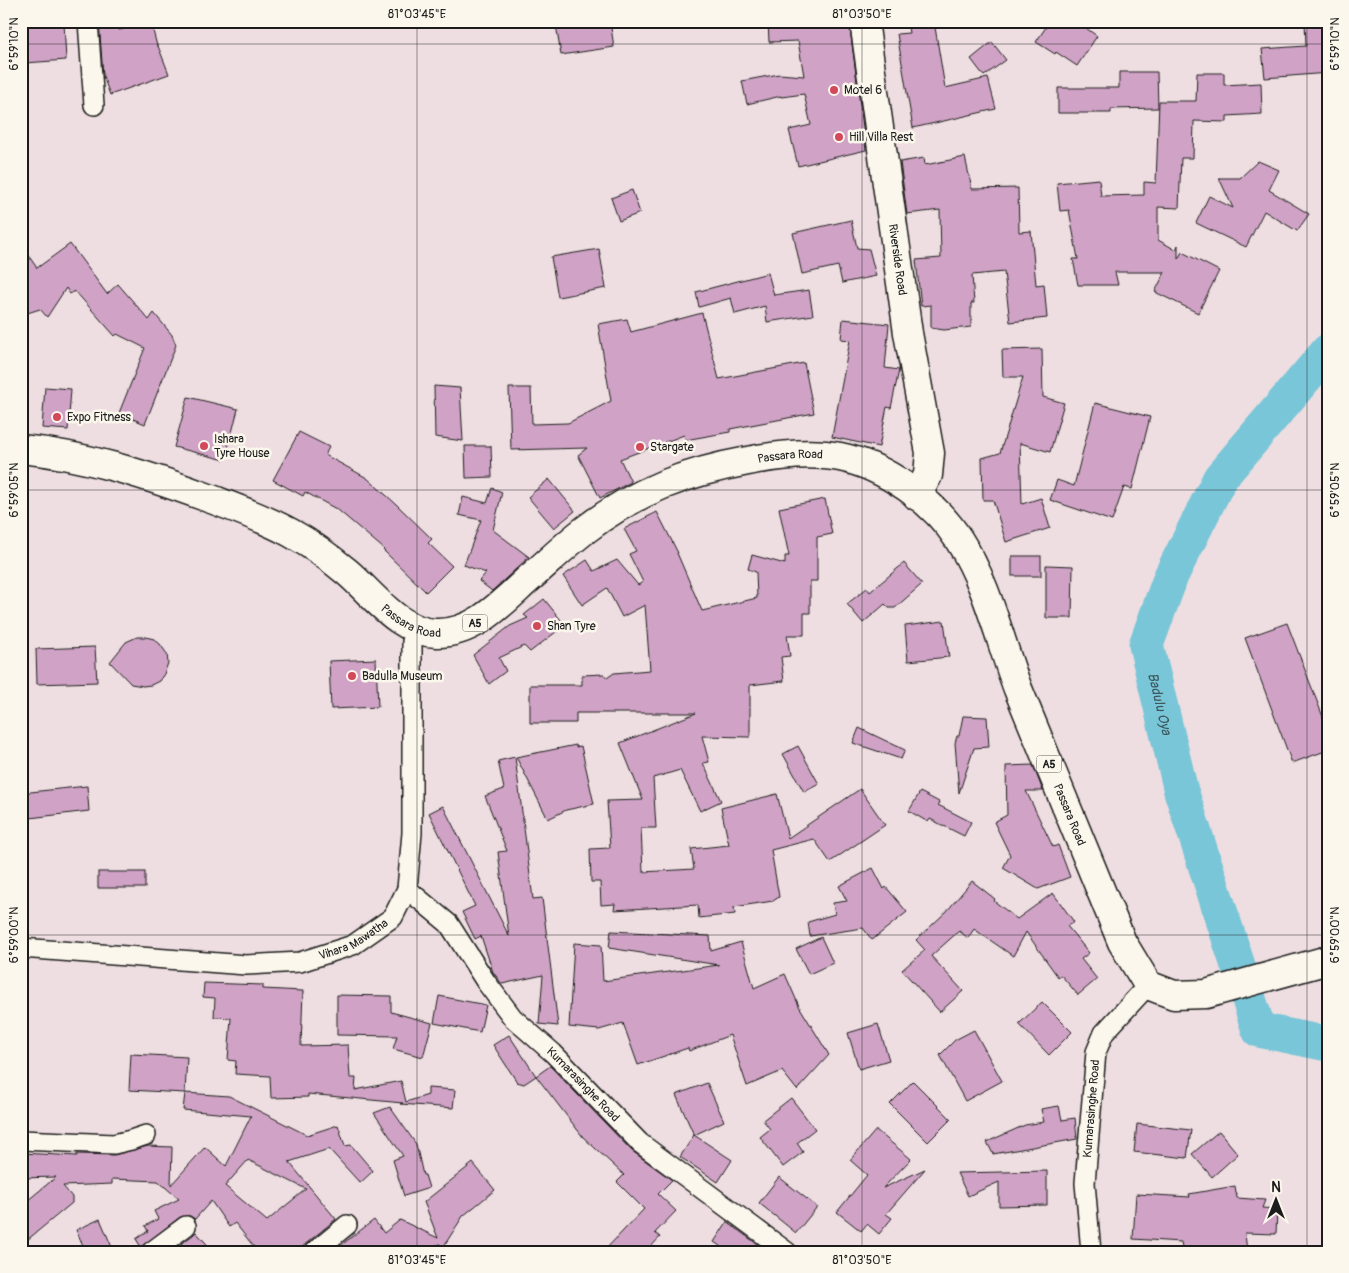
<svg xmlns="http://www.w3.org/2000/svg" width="1349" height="1273" font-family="Pangolin,sans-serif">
	<rect width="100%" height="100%" fill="#eedee1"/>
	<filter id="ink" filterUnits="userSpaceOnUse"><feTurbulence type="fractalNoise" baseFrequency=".02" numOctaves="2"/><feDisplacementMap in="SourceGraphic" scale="10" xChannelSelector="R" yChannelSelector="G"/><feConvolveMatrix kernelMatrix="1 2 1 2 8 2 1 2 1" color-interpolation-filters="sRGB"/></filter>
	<g filter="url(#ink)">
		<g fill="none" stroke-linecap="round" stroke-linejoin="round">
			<!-- river -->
			<path stroke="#79c6d8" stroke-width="35" id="s1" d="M1328 351 1220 478 1171 576 1146 645 1181 791 1259 1030 1328 1044"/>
		</g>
		<!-- building -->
		<g fill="#d0a3c6" stroke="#1c1c1c" fill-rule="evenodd">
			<polygon points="99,21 118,21 119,30 151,23 157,46 158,46 169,74 110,95 103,76"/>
			<polygon points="582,21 610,21 614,47 561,55 556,25"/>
			<polygon points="768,21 849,21 866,150 798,166 789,130 811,125 804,94 781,97 781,96 747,104 742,81 779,74 804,76 798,41 769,42"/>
			<polygon points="907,21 934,21 945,88 988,78 996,109 913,128 897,34 909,33"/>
			<polygon points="1050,21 1076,21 1097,36 1077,66 1056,52 1055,54 1036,42"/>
			<polygon points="1328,21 1328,73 1265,78 1262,49 1306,46 1305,22"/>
			<polygon points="64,23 66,60 25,63 23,25"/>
			<polygon points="992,42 1006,60 984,76 971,59"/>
			<polygon points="1119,72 1157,72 1158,108 1111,109 1111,113 1058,113 1058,88 1119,88"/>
			<polygon points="1197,73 1224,73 1224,85 1261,83 1262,114 1227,116 1227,122 1194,121 1193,158 1181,158 1179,208 1158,207 1158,240 1176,250 1178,245 1178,259 1182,252 1219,271 1198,313 1155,292 1165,272 1115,272 1118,285 1078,285 1073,259 1078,259 1069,210 1060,211 1057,183 1099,179 1101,196 1144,195 1144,182 1156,183 1159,101 1196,101"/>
			<polygon points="965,157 972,189 1018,188 1019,232 1031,231 1036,285 1044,284 1047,318 1010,322 1004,272 972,275 974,303 971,303 971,327 944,330 931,328 931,305 921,306 916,260 941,258 940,210 907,214 900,162 924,158 925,165"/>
			<polygon points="1258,161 1279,170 1269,190 1309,214 1297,231 1264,211 1246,247 1196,223 1209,196 1233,208 1219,178 1240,178"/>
			<polygon points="632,190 640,213 619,221 611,198"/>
			<polygon points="851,220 857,248 869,249 876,276 842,283 838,266 802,274 793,233"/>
			<polygon points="70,244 107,294 118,284 149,320 154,313 172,335 176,345 145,424 119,413 145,348 117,334 115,336 75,291 70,294 66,288 47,317 40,309 21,315 21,245 37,268"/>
			<polygon points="599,249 606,288 558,297 551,257"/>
			<polygon points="768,273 774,295 809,290 813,315 767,322 765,306 735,314 731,298 699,307 696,292"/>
			<polygon points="702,313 719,379 804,363 814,413 730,429 730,432 685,440 684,435 620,459 631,482 600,498 578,455 587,448 511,450 509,388 531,388 532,424 568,423 611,401 598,324 627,319 631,332"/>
			<polygon points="843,319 889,324 885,368 899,370 891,408 887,407 879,447 832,437 850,340 841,339"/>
			<polygon points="1042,349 1043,397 1064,403 1050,452 1020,443 1022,504 1041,498 1050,528 1006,542 993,500 983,500 982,458 1000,453 1023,377 1003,377 1002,350"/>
			<polygon points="434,386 460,388 463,441 435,437"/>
			<polygon points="45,387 71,389 68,430 42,428"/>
			<polygon points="188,397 238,409 225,460 174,447"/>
			<polygon points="1095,403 1150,417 1132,489 1124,487 1112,521 1050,500 1057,480 1074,486"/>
			<polygon points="299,432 329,447 325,455 367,478 396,504 432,539 428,543 452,566 426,592 383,550 384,549 338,510 305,492 303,496 273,480"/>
			<polygon points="465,446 491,446 492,477 466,478"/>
			<polygon points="549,479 575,511 554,528 528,497"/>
			<polygon points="492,488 502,492 493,530 529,557 492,591 479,581 486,573 464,565 481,520 459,515 463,497 487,503"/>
			<polygon points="825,499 832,534 817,537 817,581 810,581 810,613 804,613 804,635 787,635 790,656 781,657 784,681 750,685 750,737 702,736 709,762 703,763 721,801 700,811 680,770 653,778 656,828 641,828 643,872 694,869 691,849 729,845 721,808 777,794 788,838 860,789 885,825 830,862 814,839 771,850 779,897 773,901 734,907 735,914 699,918 698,905 614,910 615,904 601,905 600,882 591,882 590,849 610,848 607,801 643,800 620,743 696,713 576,713 576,723 530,723 530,685 582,685 582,675 604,674 607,678 614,673 650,670 645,605 622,617 607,588 582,605 563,576 587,560 594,571 617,560 638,585 643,582 629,554 636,551 624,529 657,512 678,553 677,553 702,611 757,598 756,572 748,569 752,555 785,564 785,556 789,556 779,508"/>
			<rect x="1012" y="556" width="29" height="20"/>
			<polygon points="904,563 922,584 895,608 889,608 885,604 863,623 847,604 867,588 870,592"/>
			<polygon points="1046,565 1073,566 1072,618 1046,618"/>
			<polygon points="544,599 565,625 530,652 524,646 499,658 506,671 489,684 473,655 510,626 528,618 524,615"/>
			<polygon points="944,621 949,657 908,661 905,626"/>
			<polygon points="1287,623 1328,730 1328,750 1292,763 1245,638"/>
			<polygon points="137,637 146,637 154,639 160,644 167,654 168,663 164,674 159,681 151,685 143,686 131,684 110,662 126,642"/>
			<polygon points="95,647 97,682 37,684 36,649"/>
			<polygon points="376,659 378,707 331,709 329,661"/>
			<polygon points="963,716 987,717 989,747 974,748 959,793 955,743 957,736 959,736"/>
			<polygon points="859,728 905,750 901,759 853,743"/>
			<polygon points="576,745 576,747 581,746 594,804 566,810 548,819 516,757"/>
			<polygon points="798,746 819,784 804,792 783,754"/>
			<polygon points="515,757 533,899 542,898 558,1026 539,1024 543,975 502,984 493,972 481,936 475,939 462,912 475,906 429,813 443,806 509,936 498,852 507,851 485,796 504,789 498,761"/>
			<polygon points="1033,765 1043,791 1026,791 1053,847 1058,845 1070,877 1038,889 1003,868 1010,855 994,822 1007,815 1006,766"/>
			<polygon points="87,786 89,811 21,819 21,793"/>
			<polygon points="920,792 939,802 938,805 971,822 964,836 930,819 928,822 909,811"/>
			<polygon points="873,868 884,889 886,887 907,912 872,940 863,928 810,936 808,922 835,914 833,903 847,901 839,886"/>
			<rect x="98" y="872" width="47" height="16"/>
			<polygon points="972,881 995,899 994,901 1017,919 1053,893 1074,922 1067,926 1089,953 1081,959 1097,979 1078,995 1061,975 1058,977 1026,932 1013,956 974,929 968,938 959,931 931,956 963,991 940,1012 902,970 925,950 916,940 947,911"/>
			<polygon points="611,931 710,936 711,951 741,942 754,988 785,974 799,1006 829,1055 797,1090 782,1071 747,1086 730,1035 689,1051 688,1048 638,1065 623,1023 599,1030 569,1027 574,943 601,945 603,981 719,965 609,948"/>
			<polygon points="821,937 833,963 809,974 796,949"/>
			<polygon points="204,983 263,985 263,989 303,991 301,1046 348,1045 350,1078 356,1078 355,1090 401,1081 406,1102 428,1095 428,1088 455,1090 453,1108 400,1104 403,1103 308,1094 308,1097 271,1098 270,1076 235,1074 236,1061 228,1060 231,1018 214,1017 215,998 203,997"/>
			<polygon points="337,995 391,996 391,1012 432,1023 423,1057 393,1049 397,1036 337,1035"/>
			<polygon points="439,996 486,1005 480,1032 434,1023"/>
			<polygon points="1042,1002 1072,1032 1049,1055 1019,1024"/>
			<polygon points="878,1024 889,1060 859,1069 848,1033"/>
			<polygon points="974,1030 1002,1081 965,1101 940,1055 955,1040"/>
			<polygon points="509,1035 536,1076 524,1084 517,1082 493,1045"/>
			<polygon points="131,1054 187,1057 185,1093 129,1090"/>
			<polygon points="550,1066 632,1151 672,1180 658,1194 676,1211 655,1233 660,1237 646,1252 603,1252 644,1209 617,1182 624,1175 583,1137 536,1076"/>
			<polygon points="913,1081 951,1119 928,1142 890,1104"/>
			<polygon points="707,1083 724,1121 694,1135 676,1095"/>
			<path d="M185 1093 229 1096 307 1135 338 1125 345 1146 351 1145 373 1171 360 1183 329 1149 289 1162 336 1219 296 1252H258L235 1223 229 1227 211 1201 195 1219 190 1216 180 1217 141 1247 136 1239 148 1231 145 1226 158 1219 154 1211 179 1199 158 1181 112 1179V1184L63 1186 72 1197V1203L21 1245V1206L56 1177 21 1178V1153L77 1156V1154L114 1155 148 1146 172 1147 171 1185 205 1147 226 1166 251 1116 183 1110ZM248 1160 306 1189 267 1221 225 1186Z"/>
			<polygon points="791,1098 815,1129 797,1143 803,1152 783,1167 760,1137 770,1129 763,1120"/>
			<polygon points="1059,1106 1062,1120 1075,1118 1077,1139 993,1154 987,1142 1025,1125 1044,1122 1041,1109"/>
			<polygon points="390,1107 416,1144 423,1175 425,1175 429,1188 404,1196 393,1160 403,1156 374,1113"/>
			<polygon points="1137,1124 1191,1130 1187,1158 1134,1152"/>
			<polygon points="876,1130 911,1159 883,1188 925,1169 886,1214 892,1218 879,1234 867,1224 861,1231 837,1212 867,1175 850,1160"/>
			<polygon points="1219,1131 1238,1154 1212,1177 1192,1154"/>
			<polygon points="694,1135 732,1160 718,1182 680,1157"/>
			<polygon points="473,1163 495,1190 463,1216 442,1249 440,1244 418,1252 332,1252 374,1220 384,1233 400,1220 438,1238 424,1202"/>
			<polygon points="1047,1171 1047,1205 999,1206 999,1182 968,1196 957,1173"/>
			<polygon points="779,1177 817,1207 796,1233 759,1203"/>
			<polygon points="1235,1186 1237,1198 1265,1200 1262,1208 1277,1209 1276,1234 1245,1233 1247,1252 1183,1252 1181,1242 1133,1239 1136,1194 1190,1197 1189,1194"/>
			<polygon points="100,1219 114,1252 86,1252 76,1230"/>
			<polygon points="727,1222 768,1252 729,1252 714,1242"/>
			<polygon points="196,1232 214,1252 170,1252 193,1235"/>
		</g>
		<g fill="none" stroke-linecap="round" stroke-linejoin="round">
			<defs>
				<g id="street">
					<polyline points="88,21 94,105"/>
					<path id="s2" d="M407 889 449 924 486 982 513 1018 553 1053 640 1143 787 1252"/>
					<path id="s3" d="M21 948 246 965 300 962 353 945 393 917 407 889 412 833V642L414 629"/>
					<polyline points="21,1140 114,1144 131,1140 146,1135"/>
					<polyline points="151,1252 186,1226"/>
					<polyline points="314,1252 347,1225"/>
					<path id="s4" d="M1091 1252 1085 1183 1096 1052 1104 1033 1148 985"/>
				</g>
				<g id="secondary">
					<path id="s5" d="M864 21 908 333 930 453 928 475 917 496"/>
				</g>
				<g id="highway">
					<path id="s6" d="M21 449C85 455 146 475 206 497 235 508 264 518 291 533 311 544 329 557 347 572 373 594 399 632 436 633 473 634 500 605 525 582 545 565 564 546 585 530 635 491 687 472 748 461 778 455 810 451 840 457 885 466 935 502 959 540 988 585 999 639 1018 689L1122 942 1148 985 1174 995 1206 994 1328 960"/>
				</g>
			</defs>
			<!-- street casing -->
			<use href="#street" stroke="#1c1c1c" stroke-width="22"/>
			<!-- secondary casing -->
			<use href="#secondary" stroke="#1c1c1c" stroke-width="31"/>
			<!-- highway casing -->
			<use href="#highway" stroke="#1c1c1c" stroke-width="31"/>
			<!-- street -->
			<use href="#street" stroke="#fbf7ec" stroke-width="19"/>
			<!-- secondary -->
			<use href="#secondary" stroke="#fbf7ec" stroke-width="28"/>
			<!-- highway -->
			<use href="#highway" stroke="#fbf7ec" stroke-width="28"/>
		</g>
	</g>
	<!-- ticks -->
	<path fill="none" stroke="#1c1c1c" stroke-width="1" stroke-opacity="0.45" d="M417 21V1252M862 21V1252M1307 21V1252M21 44H1328M21 490H1328M21 935H1328"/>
	<!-- markers -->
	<g fill="#d1495b" stroke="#fbf7ec" stroke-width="2">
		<circle cx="834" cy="90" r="5"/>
		<circle cx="839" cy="137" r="5"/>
		<circle cx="57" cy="417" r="5"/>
		<circle cx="204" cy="446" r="5"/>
		<circle cx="640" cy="447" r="5"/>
		<circle cx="537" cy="626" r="5"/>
		<circle cx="352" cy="676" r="5"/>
	</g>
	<g text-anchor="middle" stroke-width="5" stroke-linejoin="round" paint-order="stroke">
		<!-- shield labels -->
		<g fill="#fbf7ec" stroke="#5f5e5a" stroke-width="1">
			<rect x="462.5" y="614.5" width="25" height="17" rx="4"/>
			<rect x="1036.5" y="755.5" width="25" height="17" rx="4"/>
		</g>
		<g font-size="11" font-weight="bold" fill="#1c1c1c">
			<text x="475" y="627">A5</text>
			<text x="1049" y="768">A5</text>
		</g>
		<!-- poi labels -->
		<g font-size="12" fill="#1c1c1c" stroke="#fbf7ec" text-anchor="start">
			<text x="844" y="94">Motel 6</text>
			<text x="849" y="141">Hill Villa Rest</text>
			<text x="67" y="421">Expo Fitness</text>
			<text x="214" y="443">Ishara<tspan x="214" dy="14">Tyre House</tspan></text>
			<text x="650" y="451">Stargate</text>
			<text x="547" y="630">Shan Tyre</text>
			<text x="362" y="680">Badulla Museum</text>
		</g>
		<!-- street labels -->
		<g font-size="12" fill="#1c1c1c" stroke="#fbf7ec">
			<text dy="4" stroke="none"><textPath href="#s5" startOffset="241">Riverside Road</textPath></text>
			<text dy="4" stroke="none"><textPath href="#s6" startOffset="869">Passara Road</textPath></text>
			<text dy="4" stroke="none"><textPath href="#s6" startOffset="435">Passara Road</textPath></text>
			<text dy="4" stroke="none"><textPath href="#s6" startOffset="1364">Passara Road</textPath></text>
			<text dy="4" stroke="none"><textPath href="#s3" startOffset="338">Vihara Mawatha</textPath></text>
			<text dy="4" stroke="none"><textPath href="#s2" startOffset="265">Kumarasinghe Road</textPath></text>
			<text dy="4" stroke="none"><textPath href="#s4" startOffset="144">Kumarasinghe Road</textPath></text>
		</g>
		<!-- water labels -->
		<g font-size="14" font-style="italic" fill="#3d585e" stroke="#fbf7ec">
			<text dy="5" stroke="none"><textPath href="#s1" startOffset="410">Badulu Oya</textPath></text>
		</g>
	</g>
	<!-- margin -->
	<rect width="1349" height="1273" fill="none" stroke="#fbf7ec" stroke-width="55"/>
	<!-- north arrow -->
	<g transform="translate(1276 1200)" stroke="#fbf7ec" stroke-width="4" paint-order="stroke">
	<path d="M0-4L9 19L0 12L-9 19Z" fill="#1c1c1c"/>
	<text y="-8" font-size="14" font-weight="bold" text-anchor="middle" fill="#1c1c1c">N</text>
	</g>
	<rect x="28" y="28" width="1294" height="1218" fill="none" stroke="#1c1c1c" stroke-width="2"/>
	<g font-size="12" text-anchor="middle" fill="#1c1c1c">
		<text x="417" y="18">81°03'45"E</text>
		<text x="862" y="18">81°03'50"E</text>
		<text transform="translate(14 44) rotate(-90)" y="4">6°59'10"N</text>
		<text transform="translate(1335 44) rotate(-90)" y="4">6°59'10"N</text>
		<text transform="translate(14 490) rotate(-90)" y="4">6°59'05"N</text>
		<text transform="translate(1335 490) rotate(-90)" y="4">6°59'05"N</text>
		<text transform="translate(14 935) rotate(-90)" y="4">6°59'00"N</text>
		<text transform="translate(1335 935) rotate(-90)" y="4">6°59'00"N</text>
		<text x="417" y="1264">81°03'45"E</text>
		<text x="862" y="1264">81°03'50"E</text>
	</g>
</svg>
